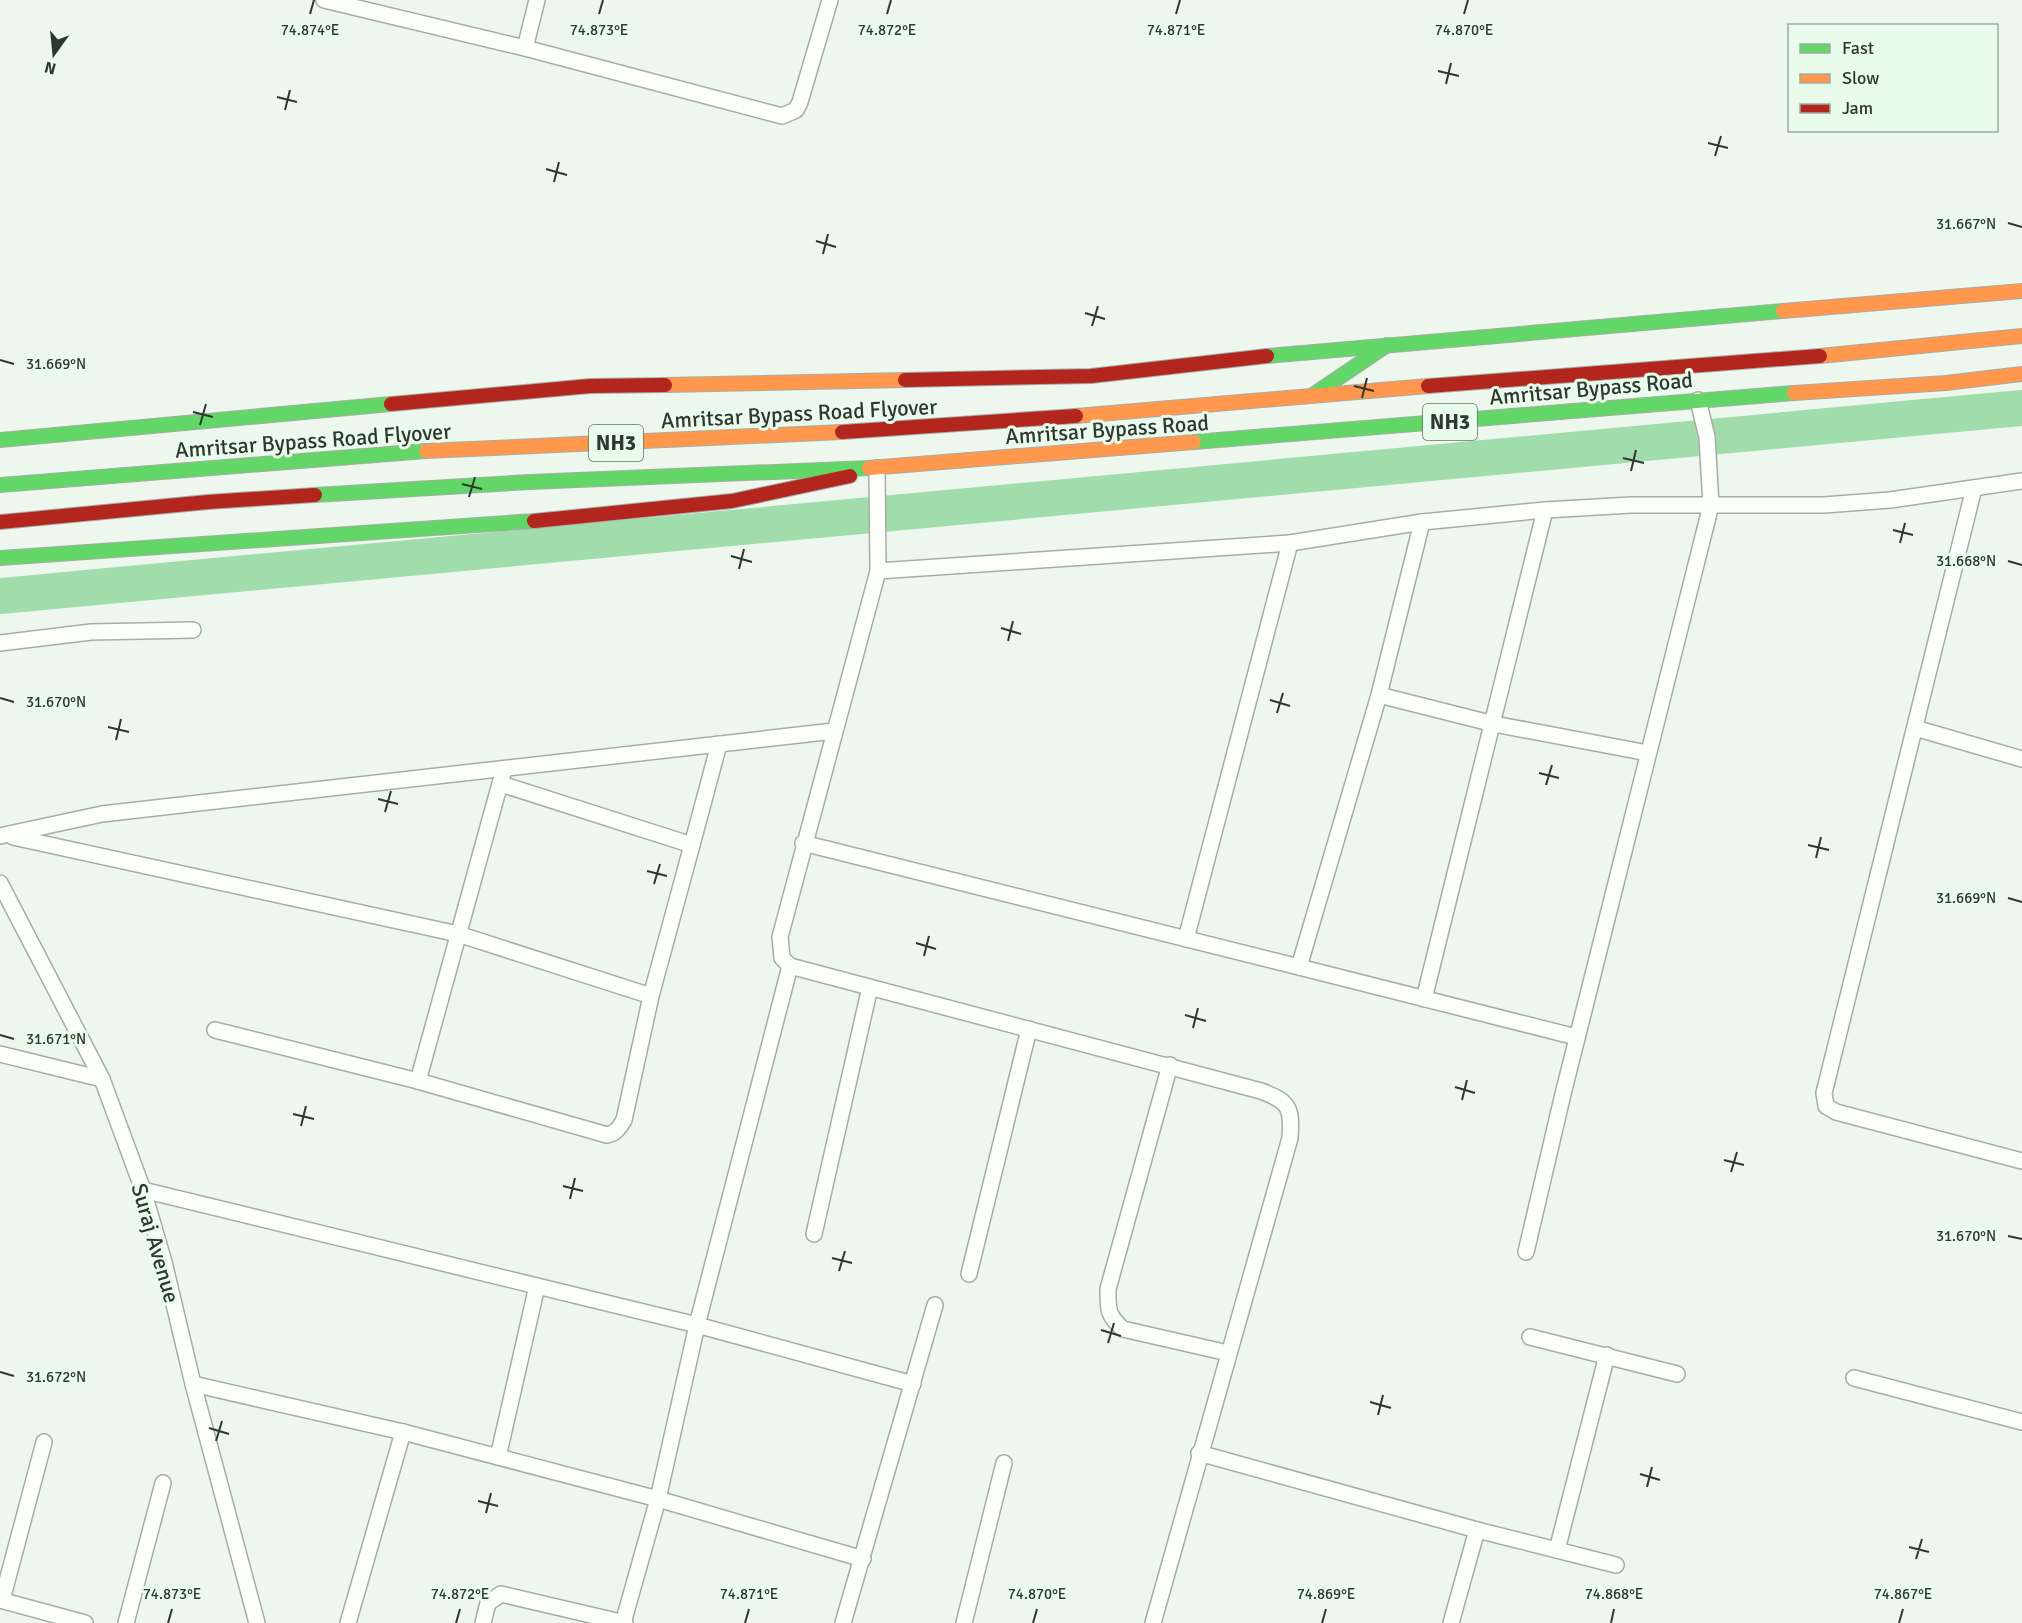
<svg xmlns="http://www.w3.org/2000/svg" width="2022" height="1623" font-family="Signika,sans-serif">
	<rect width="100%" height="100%" fill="#edf7ee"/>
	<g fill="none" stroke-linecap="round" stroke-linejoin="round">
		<!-- river -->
		<polyline stroke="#a1dcac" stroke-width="36" points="0,596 2022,408"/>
		<defs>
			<g id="street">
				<polyline points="324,0 525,48 782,116 796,110 800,102 830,0"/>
				<polyline points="525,48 537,0"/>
				<path d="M877 468 878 571 780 937 782 958 790 966 1261 1091C1290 1102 1292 1108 1290 1138L1153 1623"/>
				<polyline points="1974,488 1824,1093 1826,1106 1836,1112 2022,1161"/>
				<polyline points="1422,522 1379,695 1299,967 1576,1037"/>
				<polyline points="878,571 1290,543 1422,522 1545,510 1631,505 1824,505 1890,500 2022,481"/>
				<polyline points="0,643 91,632 193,630"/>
				<polyline points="1379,695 1494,724 1648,753"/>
				<polyline points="1915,728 2022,759"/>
				<polyline points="501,784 692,845 719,744"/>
				<polyline points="0,836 102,814 834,731"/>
				<polyline points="13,837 458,934 651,996"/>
				<polyline points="803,843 1299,967"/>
				<polyline points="0,883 102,1079 143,1190 164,1262 193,1384 257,1623"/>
				<polyline points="1186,939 1290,543"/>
				<polyline points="1424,999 1545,510"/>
				<path d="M215 1030 418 1081 607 1135C616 1133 619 1128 624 1120L651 996 692 845"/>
				<polyline points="0,1054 102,1079"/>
				<path d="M1170 1065 1108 1289C1108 1309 1107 1315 1123 1329L1228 1353"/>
				<polyline points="418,1081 504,769"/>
				<polyline points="143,1190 697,1325 913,1384"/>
				<polyline points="814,1234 870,987"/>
				<polyline points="1526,1252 1563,1094 1711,505 1707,437 1698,400"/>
				<polyline points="969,1274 1029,1029"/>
				<polyline points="1530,1337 1677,1374"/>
				<polyline points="1854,1378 2022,1422"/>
				<polyline points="193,1384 403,1432 658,1499 863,1559"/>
				<polyline points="1199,1453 1477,1530 1616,1565"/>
				<polyline points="498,1457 537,1286"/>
				<polyline points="1557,1550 1607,1355"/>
				<polyline points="0,1600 85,1623"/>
				<polyline points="2,1600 44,1442"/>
				<polyline points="126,1623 163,1483"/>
				<polyline points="348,1623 403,1432"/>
				<polyline points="483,1623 488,1603 501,1594 625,1623"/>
				<polyline points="623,1623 658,1499 697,1325 790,966"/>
				<polyline points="843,1623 935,1305"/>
				<polyline points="964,1623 1004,1463"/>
				<polyline points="1451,1623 1477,1530"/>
			</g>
			<g id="fast">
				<polyline points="1267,356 1783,311"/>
				<polyline points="1313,395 1387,345"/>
				<polyline points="0,440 391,404"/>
				<polyline points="1194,442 1794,393"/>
				<polyline points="0,485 426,451"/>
				<polyline points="315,495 530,482 869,468"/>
				<polyline points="0,558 534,521"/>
			</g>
			<g id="slow">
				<polyline points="1783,311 2022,291"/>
				<polyline points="1820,356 2022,336"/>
				<polyline points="665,385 905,380"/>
				<polyline points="1794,393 1946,383 2022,374"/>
				<polyline points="1076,416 1428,386"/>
				<polyline points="426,451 842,432"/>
				<polyline points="869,468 1194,442"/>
			</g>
			<g id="jam">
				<polyline points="905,380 1091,376 1267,356"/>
				<polyline points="1428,386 1820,356"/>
				<polyline points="391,404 590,386 665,385"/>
				<polyline points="842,432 1076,416"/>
				<polyline points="534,521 732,501 850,476"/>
				<polyline points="0,522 208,502 315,495"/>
			</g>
		</defs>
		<!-- street casing -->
		<use href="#street" stroke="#a6ada7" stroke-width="18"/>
		<!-- fast casing -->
		<use href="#fast" stroke="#a6ada7" stroke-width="16"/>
		<!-- slow casing -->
		<use href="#slow" stroke="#a6ada7" stroke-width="16"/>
		<!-- jam casing -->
		<use href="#jam" stroke="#a6ada7" stroke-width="16"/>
		<!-- street -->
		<use href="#street" stroke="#fcfefc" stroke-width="15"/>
		<!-- fast -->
		<use href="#fast" stroke="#63d668" stroke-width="14"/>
		<!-- slow -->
		<use href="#slow" stroke="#ff974d" stroke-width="14"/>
		<!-- jam -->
		<use href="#jam" stroke="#b3261e" stroke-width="14"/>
	</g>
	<!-- ticks -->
	<path fill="none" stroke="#303630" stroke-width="2" d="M310 14 314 0M599 14 603 0M887 14 891 0M1176 14 1180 0M1464 14 1468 0M1438 71 1459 76M1446 84 1451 63M277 97 297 102M285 110 290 90M1708 143 1728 148M1715 156 1721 136M546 169 567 175M554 182 559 162M2008 223 2022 227M816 241 836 247M823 254 828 234M1085 313 1105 319M1092 326 1098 306M0 360 14 364M1354 386 1374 391M1362 398 1367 378M193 412 213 417M200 425 206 404M1623 458 1644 463M1631 471 1636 450M462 484 482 489M469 497 475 477M1893 530 1913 535M1900 543 1905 523M731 556 752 562M2008 561 2022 565M739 569 744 549M1001 628 1021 634M1008 641 1013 621M0 698 14 702M1270 700 1290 706M1277 713 1283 693M108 727 129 732M116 740 121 719M1539 773 1559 778M1546 785 1552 765M378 799 398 804M385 812 391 791M1808 845 1829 850M1816 858 1821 837M647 871 667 876M654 884 660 864M2008 898 2022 902M916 943 936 949M924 956 929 936M1185 1015 1206 1021M1193 1028 1198 1008M0 1035 14 1039M1455 1087 1475 1093M1462 1100 1467 1080M293 1114 314 1119M301 1126 306 1106M1724 1160 1744 1165M1731 1172 1737 1152M563 1186 583 1191M570 1199 575 1178M2008 1236 2022 1239M832 1258 852 1263M839 1271 845 1251M1101 1330 1121 1336M1108 1343 1114 1323M0 1372 14 1376M1370 1402 1391 1408M1378 1415 1383 1395M209 1428 229 1434M216 1441 222 1421M1640 1474 1660 1480M1647 1487 1652 1467M478 1501 498 1506M486 1513 491 1493M1909 1547 1929 1552M1916 1559 1922 1539M168 1623 172 1609M456 1623 460 1609M745 1623 749 1609M1033 1623 1037 1609M1322 1623 1326 1609M1611 1623 1614 1609M1899 1623 1903 1609"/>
	<g text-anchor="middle" stroke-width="6" stroke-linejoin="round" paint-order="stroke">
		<!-- shield labels -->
		<g fill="#e9fbeb" stroke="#687168" stroke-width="1.5">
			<rect x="1423" y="404" width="54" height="36" rx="4.5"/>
			<rect x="589" y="425" width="54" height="36" rx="4.5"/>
		</g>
		<g font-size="21" font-weight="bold" fill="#303630">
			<text x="1450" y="429">NH3</text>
			<text x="616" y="450">NH3</text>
		</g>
		<!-- street labels -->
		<g font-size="22" fill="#303630" stroke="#e9fbeb">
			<text transform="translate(1591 388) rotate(-5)" y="8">Amritsar Bypass Road</text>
			<text transform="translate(799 413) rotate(-3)" y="8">Amritsar Bypass Road Flyover</text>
			<text transform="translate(1107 429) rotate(-4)" y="8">Amritsar Bypass Road</text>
			<text transform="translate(313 440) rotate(-4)" y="8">Amritsar Bypass Road Flyover</text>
			<text transform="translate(156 1243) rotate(74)" y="8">Suraj Avenue</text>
		</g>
	</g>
	<g font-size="15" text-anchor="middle" fill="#303630" stroke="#e9fbeb" stroke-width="6" stroke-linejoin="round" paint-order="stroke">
		<text x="599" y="35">74.873°E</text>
		<text x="887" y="35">74.872°E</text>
		<text x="1176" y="35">74.871°E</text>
		<text x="1464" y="35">74.870°E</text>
		<text x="310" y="35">74.874°E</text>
		<text x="1966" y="229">31.667°N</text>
		<text x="56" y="369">31.669°N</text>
		<text x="1966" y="566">31.668°N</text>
		<text x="56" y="707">31.670°N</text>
		<text x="1966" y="903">31.669°N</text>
		<text x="56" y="1044">31.671°N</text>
		<text x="1966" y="1241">31.670°N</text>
		<text x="56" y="1382">31.672°N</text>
		<text x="172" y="1599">74.873°E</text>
		<text x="460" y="1599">74.872°E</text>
		<text x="749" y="1599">74.871°E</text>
		<text x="1037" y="1599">74.870°E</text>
		<text x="1326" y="1599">74.869°E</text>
		<text x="1614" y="1599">74.868°E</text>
		<text x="1903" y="1599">74.867°E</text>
	</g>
	<!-- legend -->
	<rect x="1788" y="24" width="210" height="108" fill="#e9fbeb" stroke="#9faca0" stroke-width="1.5"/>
	<rect x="1800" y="44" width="30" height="9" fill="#63d668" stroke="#9faca0" stroke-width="1.5"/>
	<text x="1842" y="54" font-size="18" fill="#303630">Fast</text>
	<rect x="1800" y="74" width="30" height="9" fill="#ff974d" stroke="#9faca0" stroke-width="1.5"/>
	<text x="1842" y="84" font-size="18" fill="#303630">Slow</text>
	<rect x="1800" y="104" width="30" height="9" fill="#b3261e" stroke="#9faca0" stroke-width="1.5"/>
	<text x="1842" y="114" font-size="18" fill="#303630">Jam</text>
	<!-- north arrow -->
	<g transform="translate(54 54) rotate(195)" stroke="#e9fbeb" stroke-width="4.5" paint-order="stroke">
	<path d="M0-4.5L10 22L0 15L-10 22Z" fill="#303630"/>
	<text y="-9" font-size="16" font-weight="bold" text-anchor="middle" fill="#303630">N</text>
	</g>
</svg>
